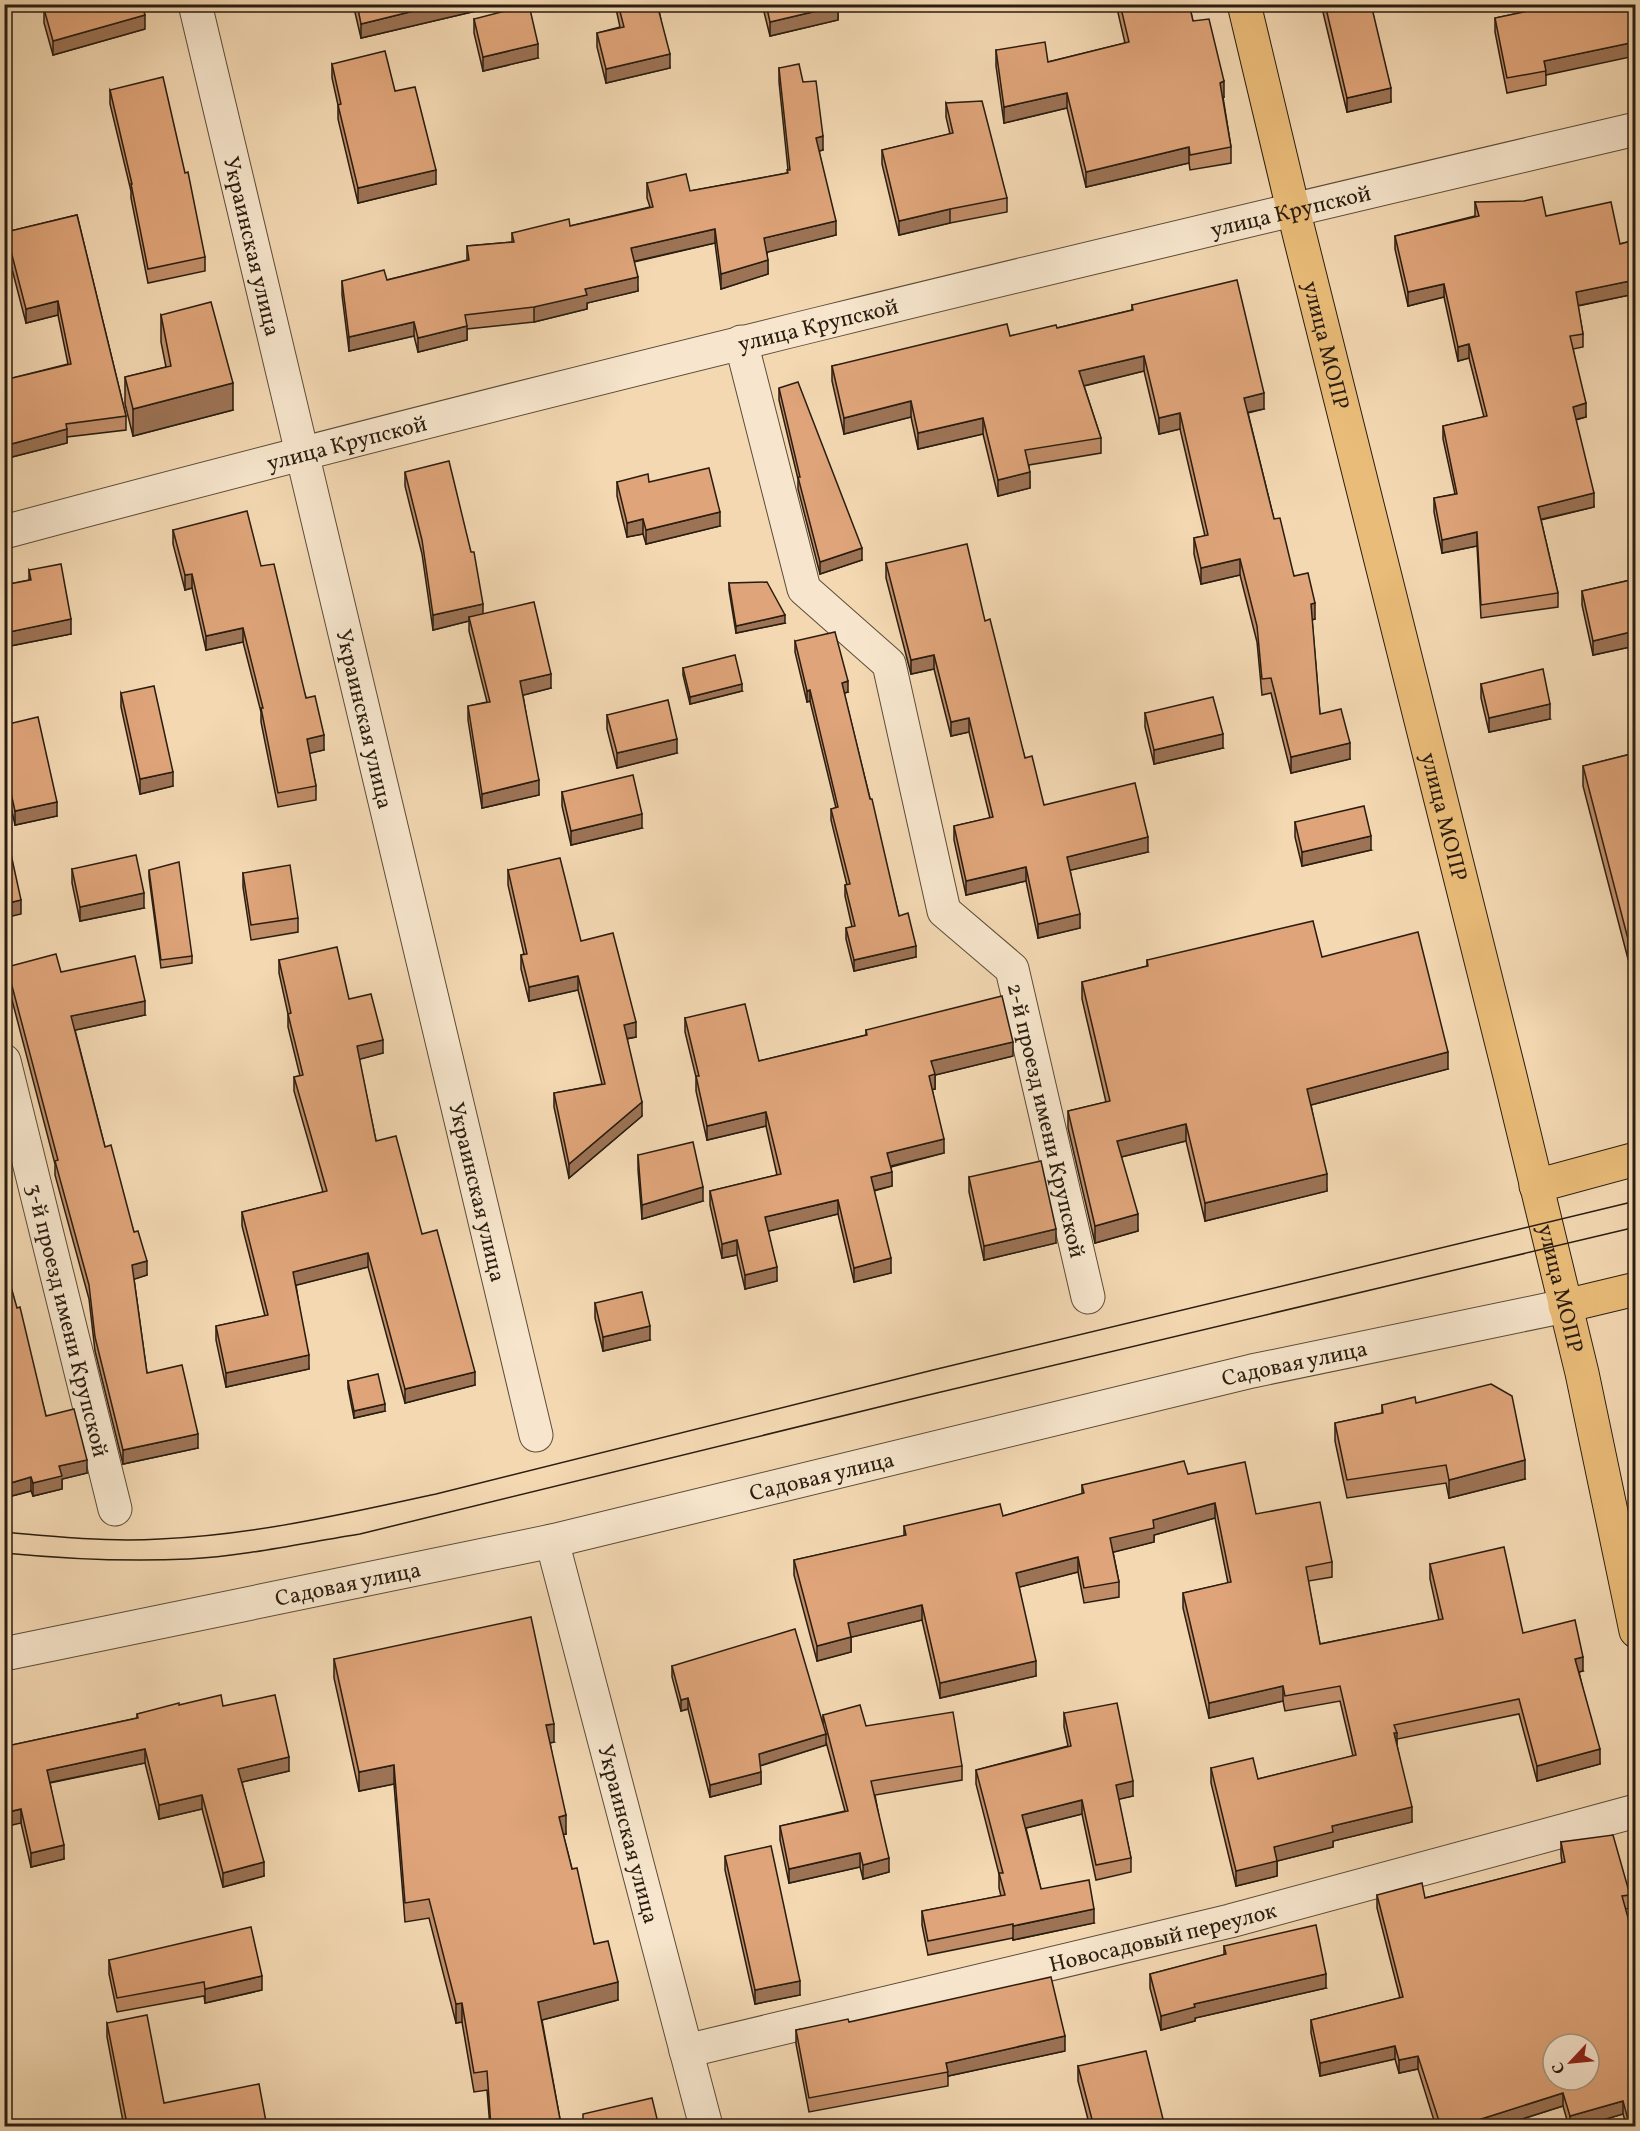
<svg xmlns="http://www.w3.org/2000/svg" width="1640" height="2131" font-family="Vollkorn,serif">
	<rect width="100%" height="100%" fill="#f3d8b2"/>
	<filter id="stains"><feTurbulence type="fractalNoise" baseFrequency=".00333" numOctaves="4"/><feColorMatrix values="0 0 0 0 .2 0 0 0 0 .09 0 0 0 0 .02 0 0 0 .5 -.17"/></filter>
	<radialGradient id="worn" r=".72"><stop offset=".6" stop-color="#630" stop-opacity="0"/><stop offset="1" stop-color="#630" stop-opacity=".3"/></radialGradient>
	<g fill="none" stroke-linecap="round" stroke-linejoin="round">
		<defs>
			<g id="minor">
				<path id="s1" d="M195 4 536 1435"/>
				<path id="s2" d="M741 342 804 589 889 664 944 911 1012 969 1088 1297"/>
				<path id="s3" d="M4 532C545 387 1090 257 1636 129"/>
				<path id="s4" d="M4 1061 115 1509"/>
				<path id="s5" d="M552 1541 706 2126"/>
				<path id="s6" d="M4 1654 552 1541 1252 1371 1565 1306"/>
				<path id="s7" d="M686 2051 1230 1921 1636 1811"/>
			</g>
			<g id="major">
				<path id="s8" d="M1244 4 1293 209 1510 1076 1582 1373 1636 1631"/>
				<polyline points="1536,1186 1636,1159"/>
				<polyline points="1565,1306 1636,1289"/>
			</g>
		</defs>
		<!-- minor casing -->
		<use href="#minor" stroke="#5c4c38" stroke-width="35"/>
		<!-- major casing -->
		<use href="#major" stroke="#2a1d10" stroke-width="35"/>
		<!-- minor -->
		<use href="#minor" stroke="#f7e6cd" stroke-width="33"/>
		<!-- major -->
		<use href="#major" stroke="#eabc79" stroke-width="33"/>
		<!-- tram -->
		<g stroke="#2a1d10" stroke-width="1.5">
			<path d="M4 1532C56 1537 109 1542 160 1539 253 1535 345 1514 436 1494L933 1370 1636 1201"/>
			<path d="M4 1553C66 1559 126 1562 188 1559 245 1556 303 1543 360 1534L924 1396 1636 1227"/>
		</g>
	</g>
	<!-- wall -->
	<g fill="#c08d68" stroke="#2a1d10" stroke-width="1.5">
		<polygon points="353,4 485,4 485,9 361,38"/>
		<polygon points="615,4 681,4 659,10 670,68 606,83 597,47 597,33 620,27"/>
		<polygon points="762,4 838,4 838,20 770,36"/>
		<polygon points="1116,4 1189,4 1193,21 1224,97 1223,97 1231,147 1231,163 1190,170 1189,163 1086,187 1067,108 1004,123 996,66 996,50 1048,62 1125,43"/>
		<polygon points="1321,4 1371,4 1391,102 1347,112"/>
		<polygon points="1561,4 1546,75 1546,85 1507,93 1495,32 1495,18"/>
		<polygon points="44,9 145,29 53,55 44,23"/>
		<polygon points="474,19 538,58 483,71 474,33"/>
		<polygon points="332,64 436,184 358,203 338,119 338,105 332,78"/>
		<polygon points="779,68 803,82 823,150 819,151 836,235 767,252 768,274 721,289 715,243 634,262 638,291 587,303 587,309 534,322 467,329 467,340 418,352 414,336 349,351 342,295 342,281 387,280 467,260 467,246 512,242 512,233 570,226 650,207 647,198 647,183 690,191 787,173 788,170 779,82"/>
		<polygon points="110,90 205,257 205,271 148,283 131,198 131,191 110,104"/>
		<polygon points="946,103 1007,198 1007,212 950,223 899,235 882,164 882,150 950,134 946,117"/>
		<polygon points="1475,202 1546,216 1620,244 1635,240 1635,294 1578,306 1583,334 1583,347 1573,349 1586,417 1576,420 1594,507 1541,520 1558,593 1558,607 1481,618 1477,546 1442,553 1434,512 1434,498 1455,494 1443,439 1443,426 1484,417 1469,358 1458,361 1444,297 1408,306 1395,249 1395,236 1475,216"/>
		<polygon points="77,215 126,416 126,430 67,437 67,443 4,459 4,380 68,364 58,315 26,323 6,246 6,232"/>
		<polygon points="1132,305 1264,409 1248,413 1274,519 1294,576 1315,619 1312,620 1320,714 1350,759 1291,773 1271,693 1262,695 1257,642 1240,575 1201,584 1194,554 1194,538 1205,536 1180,429 1159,434 1144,371 1084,386 1101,438 1101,453 1029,465 1030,488 998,496 983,434 918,449 911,417 844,434 832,381 832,366 1057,328 1132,310"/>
		<polygon points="161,315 233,410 133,436 125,404 125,377 166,367 161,342"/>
		<polygon points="779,388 862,560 820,574 798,489 798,479 779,400"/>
		<polygon points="405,472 483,614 551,688 523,695 539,795 482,808 468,720 468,706 487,702 469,631 469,621 433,630 422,554 405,486"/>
		<polygon points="617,482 649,482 720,526 646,544 643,534 627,537 617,496"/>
		<polygon points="173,530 261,566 324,750 309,753 316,786 316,800 278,807 261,722 261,712 243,642 206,650 192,588 185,590 173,544"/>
		<polygon points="886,563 985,621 1025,758 1044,805 1148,852 1070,870 1080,928 1038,938 1026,881 966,895 954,840 954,826 990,818 969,732 951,736 934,669 911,674 886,578"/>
		<polygon points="29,570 71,634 10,646 10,654 4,655 4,585 29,580"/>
		<polygon points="1635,579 1635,646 1593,655 1582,605 1582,591"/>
		<polygon points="729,583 785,623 736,633 729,590"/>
		<polygon points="795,641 848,692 844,693 899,916 916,957 854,971 846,939 846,928 852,927 845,896 845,885 847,885 831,820 831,809 836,808 810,701 807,702 795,652"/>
		<polygon points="683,668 742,691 690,704 683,675"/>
		<polygon points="1481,684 1550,719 1489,732 1481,698"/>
		<polygon points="121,693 173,786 140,794 121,707"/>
		<polygon points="1145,713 1223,748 1154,764 1145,727"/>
		<polygon points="607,715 677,753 617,768 607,729"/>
		<polygon points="4,725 57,816 15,825 4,776"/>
		<polygon points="1635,753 1628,959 1583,786 1583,766"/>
		<polygon points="562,792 642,828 571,845 562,806"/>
		<polygon points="1295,822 1371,850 1302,866 1295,837"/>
		<polygon points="72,869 144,908 80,921 72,883"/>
		<polygon points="149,870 192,956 192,963 161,968 149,877"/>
		<polygon points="508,870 581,941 636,1037 627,1039 642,1116 569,1178 554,1107 554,1093 602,1084 578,990 529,1001 521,969 521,955 524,954 508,885"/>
		<polygon points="243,873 298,918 298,932 251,940 243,887"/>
		<polygon points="1322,957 1448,1069 1311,1105 1327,1191 1205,1221 1186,1141 1121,1157 1138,1231 1095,1243 1068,1128 1068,1111 1106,1102 1082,999 1082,982 1147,966 1147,960"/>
		<polygon points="279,960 349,999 383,1053 359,1059 376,1141 422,1234 475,1385 405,1403 368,1267 296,1285 309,1369 226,1387 216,1340 216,1326 265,1316 242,1226 242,1212 323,1192 294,1091 294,1077 300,1076 288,1027 288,1014 279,973"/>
		<polygon points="7,967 61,972 145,1015 75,1030 105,1147 134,1232 147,1275 134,1279 147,1373 198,1448 123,1464 95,1351 89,1299 55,1175 55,1164 7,981"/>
		<polygon points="685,1018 759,1061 866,1035 866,1030 1013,1056 935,1075 935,1089 932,1089 944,1153 891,1167 892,1186 874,1191 891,1273 854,1282 838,1214 768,1231 777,1281 745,1289 737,1255 722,1258 710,1205 710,1191 777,1175 766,1126 707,1140 696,1091 696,1077 685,1032"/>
		<polygon points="638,1155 703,1201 642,1219 638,1170"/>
		<polygon points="969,1177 1056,1243 984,1260 969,1192"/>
		<polygon points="4,1262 46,1416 87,1473 62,1479 62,1489 33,1496 31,1491 4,1498"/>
		<polygon points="595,1303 650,1340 603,1351 595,1318"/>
		<polygon points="348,1381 385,1411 354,1418 348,1388"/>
		<polygon points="1416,1403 1525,1479 1449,1498 1446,1483 1347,1498 1335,1441 1335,1423 1382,1413 1382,1405"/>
		<polygon points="1188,1474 1256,1514 1332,1562 1332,1577 1308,1581 1320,1644 1439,1620 1430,1579 1430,1564 1523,1633 1583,1671 1579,1672 1600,1764 1537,1781 1519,1714 1397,1739 1397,1745 1412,1822 1333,1841 1333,1847 1277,1861 1277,1876 1236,1886 1211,1783 1211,1768 1258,1779 1353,1756 1340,1701 1285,1711 1283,1701 1209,1718 1183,1608 1183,1593 1228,1583 1215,1518 1154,1535 1154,1542 1113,1552 1119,1582 1119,1597 1084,1603 1078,1572 1019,1587 1036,1676 940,1698 922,1620 851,1637 851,1652 817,1661 794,1575 794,1560 904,1536 904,1526 1003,1516 1082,1494 1082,1485"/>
		<polygon points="334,1659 554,1742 550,1743 566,1834 563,1834 572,1869 594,1944 618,2000 542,2020 560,2119 560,2127 490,2127 487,2090 474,2092 462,2022 456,2023 429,1918 405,1922 394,1784 359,1791 334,1678"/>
		<polygon points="672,1666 823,1723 823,1715 866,1726 962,1766 962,1780 875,1795 889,1872 863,1879 860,1867 789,1883 780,1840 780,1826 845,1811 826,1742 826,1745 760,1766 761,1784 710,1797 688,1709 681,1711 672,1677"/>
		<polygon points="179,1705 223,1706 289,1771 242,1782 264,1876 223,1887 202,1809 159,1819 145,1763 50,1783 64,1859 31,1867 21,1823 7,1746 137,1718 137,1714"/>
		<polygon points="1064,1713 1133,1796 1118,1799 1131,1858 1131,1872 1096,1880 1082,1814 1026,1828 1041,1889 1094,1923 1013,1940 1013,1938 928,1955 922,1925 922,1911 1001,1896 999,1888 999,1874 976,1784 976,1770 1068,1746 1064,1727"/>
		<polygon points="1561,1842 1630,1895 1630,1908 1625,1909 1635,2127 1627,2127 1623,2114 1579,2127 1569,2127 1563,2106 1497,2127 1436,2127 1418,2069 1399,2073 1395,2059 1320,2076 1311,2033 1311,2020 1400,1998 1377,1908 1377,1895 1425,1898 1562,1863 1561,1855"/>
		<polygon points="725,1856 800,1995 755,2004 725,1870"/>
		<polygon points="1224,1946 1326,1988 1195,2018 1195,2021 1161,2030 1150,1988 1150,1974 1224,1955"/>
		<polygon points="109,1960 262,1990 205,2003 204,1996 117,2012 109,1974"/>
		<polygon points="849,2022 1065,2051 948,2076 948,2086 809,2112 796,2044 796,2030"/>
		<polygon points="107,2023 164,2103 267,2127 124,2127 107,2037"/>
		<polygon points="1078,2066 1165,2127 1090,2127 1078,2081"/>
	</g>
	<!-- shaded-wall -->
	<g fill="#9c7355" stroke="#2a1d10" stroke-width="1.5">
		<polygon points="442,4 485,4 485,9 361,38 361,24"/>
		<polygon points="655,4 681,4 655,11"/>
		<polygon points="838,6 838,20 770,36 770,22"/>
		<polygon points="145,15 145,29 53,55 53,41"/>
		<polygon points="1635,42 1635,56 1546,75 1544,61"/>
		<polygon points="538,44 538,58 483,71 483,57"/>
		<polygon points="670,54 670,68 606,83 606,69"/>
		<polygon points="1224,81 1224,97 1220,98 1220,83"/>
		<polygon points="1391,88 1391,102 1347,112 1347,98"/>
		<polygon points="1067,93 1067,108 1004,123 1004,107"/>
		<polygon points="9,110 9,124 4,125 4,111"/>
		<polygon points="823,136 823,150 816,152 816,138"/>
		<polygon points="1189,147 1189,163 1086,187 1086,172"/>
		<polygon points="436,170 436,184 358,203 358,188"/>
		<polygon points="950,209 950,223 899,235 899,221"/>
		<polygon points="836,221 836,235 764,253 764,238"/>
		<polygon points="715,229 715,243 631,262 631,248"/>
		<polygon points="768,260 768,274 721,289 721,274"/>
		<polygon points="638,277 638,291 587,303 587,309 534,322 534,307 585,289"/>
		<polygon points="1635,280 1635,294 1576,306 1576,292"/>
		<polygon points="1444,284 1444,297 1408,306 1408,292"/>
		<polygon points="58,301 58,315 26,323 26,309"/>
		<polygon points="414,322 414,336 349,351 349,337"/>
		<polygon points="467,326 467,340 418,352 418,338"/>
		<polygon points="1469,344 1469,358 1458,361 1458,347"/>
		<polygon points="1144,356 1144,371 1079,387 1079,371"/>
		<polygon points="233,383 233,410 133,436 133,409"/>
		<polygon points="1264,393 1264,409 1244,413 1244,398"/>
		<polygon points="911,401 911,417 844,434 844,418"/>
		<polygon points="1586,403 1586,417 1573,420 1573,407"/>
		<polygon points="1180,413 1180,429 1159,434 1159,418"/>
		<polygon points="983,418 983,434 918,449 918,433"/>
		<polygon points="67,429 67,443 4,459 4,446"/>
		<polygon points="1030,472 1030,488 998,496 998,480"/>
		<polygon points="1594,493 1594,507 1538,520 1538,507"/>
		<polygon points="720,512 720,526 646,544 646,530"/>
		<polygon points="643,519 643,534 627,537 627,523"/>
		<polygon points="1477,532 1477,546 1442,553 1442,540"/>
		<polygon points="862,548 862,560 820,574 820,562"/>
		<polygon points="1240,559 1240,575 1201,584 1201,568"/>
		<polygon points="192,574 192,588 185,590 185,575"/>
		<polygon points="1315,603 1315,619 1311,620 1311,604"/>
		<polygon points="483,604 483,618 469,617 469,621 433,630 433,615"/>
		<polygon points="785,615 785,623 736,633 736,626"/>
		<polygon points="71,619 71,634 10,646 9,632"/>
		<polygon points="243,628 243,642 206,650 206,636"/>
		<polygon points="1635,631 1635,646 1593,655 1593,641"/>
		<polygon points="934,655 934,669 911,674 911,660"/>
		<polygon points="551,674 551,688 520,696 520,681"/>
		<polygon points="848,681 848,692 842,694 842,683"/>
		<polygon points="742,684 742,691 690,704 690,697"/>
		<polygon points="810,690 810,701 807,702 807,691"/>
		<polygon points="1550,704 1550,719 1489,732 1489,718"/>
		<polygon points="969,718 969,732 951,736 951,722"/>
		<polygon points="1223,734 1223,748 1154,764 1154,750"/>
		<polygon points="324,735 324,750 307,754 307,739"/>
		<polygon points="677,739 677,753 617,768 617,753"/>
		<polygon points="1350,743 1350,759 1291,773 1291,757"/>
		<polygon points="173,772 173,786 140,794 140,779"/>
		<polygon points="539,780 539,795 482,808 482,794"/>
		<polygon points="57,802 57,816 15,825 15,811"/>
		<polygon points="642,814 642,828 571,845 571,831"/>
		<polygon points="1371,836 1371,850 1302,866 1302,852"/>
		<polygon points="1148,837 1148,852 1067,871 1067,857"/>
		<polygon points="1026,867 1026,881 966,895 966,881"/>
		<polygon points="144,893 144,908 80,921 80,907"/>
		<polygon points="21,900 21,914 4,918 4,904"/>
		<polygon points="1080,914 1080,928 1038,938 1038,924"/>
		<polygon points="1635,936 1635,956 1628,959 1628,939"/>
		<polygon points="916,946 916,957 854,971 854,960"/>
		<polygon points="578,976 578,990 529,1001 529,987"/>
		<polygon points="145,1001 145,1015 71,1031 71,1016"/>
		<polygon points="636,1022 636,1037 624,1039 624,1025"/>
		<polygon points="383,1040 383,1053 357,1060 357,1046"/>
		<polygon points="1013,1042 1013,1056 935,1075 935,1089 929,1090 929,1076 931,1061"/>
		<polygon points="1448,1052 1448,1069 1307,1106 1307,1089"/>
		<polygon points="642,1102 642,1116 569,1178 569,1164"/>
		<polygon points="766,1112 766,1126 707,1140 707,1126"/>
		<polygon points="1186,1124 1186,1141 1117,1158 1117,1141"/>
		<polygon points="944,1139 944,1153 887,1167 887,1153"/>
		<polygon points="892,1172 892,1186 871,1191 871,1177"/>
		<polygon points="1327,1174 1327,1191 1205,1221 1205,1203"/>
		<polygon points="703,1187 703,1201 642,1219 642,1205"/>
		<polygon points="838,1200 838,1214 765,1232 765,1217"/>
		<polygon points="1138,1214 1138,1231 1095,1243 1095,1226"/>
		<polygon points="1056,1229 1056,1243 984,1260 984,1246"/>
		<polygon points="737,1240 737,1255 722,1258 722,1244"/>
		<polygon points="368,1253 368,1267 293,1286 293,1272"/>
		<polygon points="891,1258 891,1273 854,1282 854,1268"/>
		<polygon points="147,1261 147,1275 132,1280 132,1265"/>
		<polygon points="777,1267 777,1281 745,1289 745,1275"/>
		<polygon points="650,1326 650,1340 603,1351 603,1337"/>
		<polygon points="309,1355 309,1369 226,1387 226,1373"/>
		<polygon points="475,1372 475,1385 405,1403 405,1389"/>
		<polygon points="385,1404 385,1411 354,1418 354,1411"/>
		<polygon points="198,1434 198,1448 123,1464 123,1450"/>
		<polygon points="87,1460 87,1473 62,1479 62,1489 33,1496 33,1483 59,1466"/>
		<polygon points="1525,1460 1525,1479 1449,1498 1449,1480"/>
		<polygon points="31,1477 31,1491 4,1498 4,1485"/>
		<polygon points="1215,1503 1215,1518 1154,1535 1154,1542 1110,1553 1110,1538 1153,1520"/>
		<polygon points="1078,1557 1078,1572 1016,1588 1016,1573"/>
		<polygon points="922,1605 922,1620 848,1638 848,1623"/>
		<polygon points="851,1637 851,1652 817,1661 817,1646"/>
		<polygon points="1583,1657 1583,1671 1575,1673 1575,1659"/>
		<polygon points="1036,1661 1036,1676 940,1698 940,1683"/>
		<polygon points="1283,1686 1283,1701 1209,1718 1209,1703"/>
		<polygon points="688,1698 688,1709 681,1711 681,1700"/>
		<polygon points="554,1724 554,1742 546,1744 546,1725"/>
		<polygon points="1394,1733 1397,1733 1397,1747"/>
		<polygon points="826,1734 826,1745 759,1766 759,1754"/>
		<polygon points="145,1749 145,1763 47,1783 47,1770"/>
		<polygon points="1600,1749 1600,1764 1537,1781 1537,1766"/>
		<polygon points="289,1757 289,1771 238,1783 238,1769"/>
		<polygon points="394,1765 394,1784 359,1791 359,1772"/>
		<polygon points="761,1772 761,1784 710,1797 710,1785"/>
		<polygon points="1133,1781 1133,1796 1116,1800 1116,1785"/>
		<polygon points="202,1795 202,1809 159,1819 159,1805"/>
		<polygon points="1082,1800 1082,1814 1022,1829 1022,1815"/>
		<polygon points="1412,1807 1412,1822 1333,1841 1333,1847 1277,1861 1277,1876 1236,1886 1236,1871 1274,1847 1332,1826"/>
		<polygon points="21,1809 21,1823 4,1827 4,1813"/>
		<polygon points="566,1815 566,1834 559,1835 559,1817"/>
		<polygon points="64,1845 64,1859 31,1867 31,1853"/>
		<polygon points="860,1853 860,1867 789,1883 789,1869"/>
		<polygon points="889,1858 889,1872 863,1879 863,1865"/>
		<polygon points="264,1862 264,1876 223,1887 223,1873"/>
		<polygon points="1094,1909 1094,1923 1013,1940 1013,1926"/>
		<polygon points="1326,1974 1326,1988 1195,2018 1195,2021 1161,2030 1161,2016 1194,2004"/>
		<polygon points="262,1976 262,1990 205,2003 205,1989"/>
		<polygon points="800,1981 800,1995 755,2004 755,1990"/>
		<polygon points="618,1982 618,2000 538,2021 538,2002"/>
		<polygon points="462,2003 462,2022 456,2023 456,2004"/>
		<polygon points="1065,2036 1065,2051 948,2076 946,2063"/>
		<polygon points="1395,2046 1395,2059 1320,2076 1320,2063"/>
		<polygon points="1418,2056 1418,2069 1399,2073 1399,2060"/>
		<polygon points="1563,2093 1563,2106 1497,2127 1456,2127"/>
		<polygon points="1623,2101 1623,2114 1579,2127 1570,2127 1570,2116"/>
	</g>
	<!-- building -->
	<g fill="#dfa479" stroke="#2a1d10" stroke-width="1.5" fill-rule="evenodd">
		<polygon points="61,4 142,4 145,15 53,41 44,9"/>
		<polygon points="357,4 442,4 361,24"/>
		<polygon points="618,4 657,4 670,54 606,69 597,33 624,27"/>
		<polygon points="766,4 838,4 838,6 770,22"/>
		<polygon points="1120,4 1189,4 1193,21 1209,19 1224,81 1220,83 1231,147 1190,155 1189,147 1086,172 1067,93 1004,107 996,50 1045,42 1048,62 1129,42"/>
		<polygon points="1325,4 1371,4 1391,88 1347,98"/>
		<polygon points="1561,4 1635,4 1635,42 1544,61 1546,71 1507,78 1495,18"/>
		<polygon points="529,5 538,44 483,57 474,19"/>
		<polygon points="385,51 395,91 415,87 436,170 358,188 338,105 341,104 332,64"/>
		<polygon points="799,64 803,82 816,81 823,136 816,138 836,221 764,238 768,260 721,274 715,229 631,248 638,277 585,289 587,295 534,307 465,315 467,326 418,338 414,322 349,337 342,281 384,270 387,280 469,260 467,246 514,242 512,233 569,219 570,226 653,207 647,183 686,174 690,191 788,173 787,170 790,170 779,68"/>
		<polygon points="163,77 185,173 188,172 205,257 148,269 131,184 132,184 110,90"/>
		<polygon points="4,88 9,110 4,111"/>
		<polygon points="982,101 1007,198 950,209 899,221 882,150 953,133 946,103"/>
		<polygon points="1542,197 1546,216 1611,202 1620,244 1635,240 1635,280 1576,292 1583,334 1570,336 1586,403 1573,407 1594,493 1538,507 1558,593 1481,605 1477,532 1442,540 1434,498 1457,494 1443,426 1487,416 1469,344 1458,347 1444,284 1408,292 1395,236 1479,216 1475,202 1524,201"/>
		<polygon points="77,215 126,416 66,424 67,429 4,446 4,380 71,364 58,301 26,309 6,232"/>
		<polygon points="1237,280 1264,393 1244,398 1274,519 1280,518 1294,576 1308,573 1315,603 1311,604 1320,714 1341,709 1350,743 1291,757 1271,678 1262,679 1257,626 1240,559 1201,568 1194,538 1208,535 1180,413 1159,418 1144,356 1079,371 1101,438 1025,450 1030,472 998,480 983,418 918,433 911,401 844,418 832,366 1007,324 1010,336 1056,325 1057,328 1133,310 1132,305"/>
		<polygon points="211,302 233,383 133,409 125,377 171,366 161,315"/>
		<polygon points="798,382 862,548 820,562 798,477 800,477 779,388"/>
		<polygon points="449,461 471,552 474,552 483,604 433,615 422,540 405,472"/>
		<polygon points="709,468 720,512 646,530 643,519 627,523 617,482 648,474 649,482"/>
		<polygon points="247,511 261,566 274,564 306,698 315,696 324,735 307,739 316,786 278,793 261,708 263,708 243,628 206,636 192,574 185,575 173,530"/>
		<polygon points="967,544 985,621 990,619 1025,758 1032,756 1044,805 1135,783 1148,837 1067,857 1080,914 1038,924 1026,867 966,881 954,826 993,817 969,718 951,722 934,655 911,660 886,563"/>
		<polygon points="61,564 71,619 9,632 10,639 4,640 4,585 31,580 29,570"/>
		<polygon points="1635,579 1635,631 1593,641 1582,591"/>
		<polygon points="767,582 785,615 736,626 729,583"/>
		<polygon points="534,602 551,674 520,681 539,780 482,794 468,706 490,702 469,617"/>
		<polygon points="835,632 848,681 842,683 870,799 872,799 899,916 908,913 916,946 854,960 846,928 855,926 845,885 850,884 831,809 838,807 810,690 807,691 795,641"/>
		<polygon points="735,655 742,684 690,697 683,668"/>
		<polygon points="1543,669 1550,704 1489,718 1481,684"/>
		<polygon points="154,686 173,772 140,779 121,693"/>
		<polygon points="1213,697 1223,734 1154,750 1145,713"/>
		<polygon points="668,700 677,739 617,753 607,715"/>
		<polygon points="38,717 57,802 15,811 4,762 4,725"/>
		<polygon points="1635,753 1635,936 1628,939 1583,766"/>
		<polygon points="633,775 642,814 571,831 562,792"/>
		<polygon points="1364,806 1371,836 1302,852 1295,822"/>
		<polygon points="9,845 21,900 4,904 4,846"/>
		<polygon points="136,855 144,893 80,907 72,869"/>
		<polygon points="560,858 581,941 613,933 636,1022 624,1025 642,1102 569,1164 554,1093 605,1084 578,976 529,987 521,955 527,954 508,870"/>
		<polygon points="179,862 192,956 161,960 149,870"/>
		<polygon points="290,865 298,918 251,925 243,873"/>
		<polygon points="1313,921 1322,957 1418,932 1448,1052 1307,1089 1327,1174 1205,1203 1186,1124 1117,1141 1138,1214 1095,1226 1068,1111 1110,1101 1082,982 1148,966 1147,960"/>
		<polygon points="337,947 349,999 371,994 383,1040 357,1046 376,1141 396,1136 422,1234 437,1230 475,1372 405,1389 368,1253 293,1272 309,1355 226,1373 216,1326 268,1315 242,1212 327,1191 294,1077 303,1075 288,1014 291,1013 279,960"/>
		<polygon points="56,954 61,972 135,956 145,1001 71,1016 105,1147 111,1145 134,1232 138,1231 147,1261 132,1265 147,1373 182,1365 198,1434 123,1450 95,1337 89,1285 55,1161 58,1160 7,967"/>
		<polygon points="1002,996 1013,1042 931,1061 935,1074 929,1076 944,1139 887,1153 892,1172 871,1177 891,1258 854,1268 838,1200 765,1217 777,1267 745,1275 737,1240 722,1244 710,1191 781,1174 766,1112 707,1126 696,1076 699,1076 685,1018 745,1004 759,1061 867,1035 866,1030"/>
		<polygon points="693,1142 703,1187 642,1205 638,1155"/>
		<polygon points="1041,1161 1056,1229 984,1246 969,1177"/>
		<polygon points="4,1262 17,1308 20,1307 46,1416 74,1409 87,1460 59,1466 62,1476 33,1483 31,1477 4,1485"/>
		<polygon points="642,1292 650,1326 603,1337 595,1303"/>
		<polygon points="378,1374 385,1404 354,1411 348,1381"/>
		<polygon points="1491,1384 1512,1396 1525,1460 1449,1480 1446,1465 1347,1480 1335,1423 1383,1413 1382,1405 1415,1397 1416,1403"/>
		<polygon points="1184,1461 1188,1474 1245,1462 1256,1514 1320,1502 1332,1562 1306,1567 1320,1644 1443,1619 1430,1564 1504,1547 1523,1633 1575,1620 1583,1657 1575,1659 1600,1749 1537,1766 1519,1699 1394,1725 1397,1733 1394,1733 1412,1807 1332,1826 1333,1832 1274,1847 1277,1861 1236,1871 1211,1768 1253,1758 1258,1779 1356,1755 1340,1686 1285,1696 1283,1686 1209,1703 1183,1593 1231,1582 1215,1503 1153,1520 1154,1528 1110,1538 1119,1582 1084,1588 1078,1557 1016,1573 1036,1661 940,1683 922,1605 848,1623 851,1637 817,1646 794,1560 906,1535 904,1526 1000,1504 1003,1516 1084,1493 1082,1485"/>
		<polygon points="531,1617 554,1724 546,1725 566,1815 559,1817 572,1869 577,1868 594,1944 608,1941 618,1982 538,2002 560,2119 491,2127 487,2071 474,2073 462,2003 456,2004 429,1899 405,1903 394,1765 359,1772 334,1659"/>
		<polygon points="795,1629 826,1734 759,1754 761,1772 710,1785 688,1698 681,1700 672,1666"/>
		<polygon points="221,1695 223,1706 275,1695 289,1757 238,1769 264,1862 223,1873 202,1795 159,1805 145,1749 47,1770 64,1845 31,1853 21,1809 4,1813 4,1749 7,1749 7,1746 138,1718 137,1714 179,1703 179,1705"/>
		<polygon points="1117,1703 1133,1781 1116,1785 1131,1858 1096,1865 1082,1800 1022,1815 1041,1889 1089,1880 1094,1909 1013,1926 1013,1924 928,1941 922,1911 1005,1895 999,1873 1003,1873 976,1770 1071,1746 1064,1713"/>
		<polygon points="860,1705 866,1726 953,1712 962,1766 871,1781 889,1858 863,1865 860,1853 789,1869 780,1826 848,1811 823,1715"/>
		<path d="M1613 1835 1630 1895 1622 1896 1635 1943V2127H1630L1623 2101 1570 2116 1563 2093 1456 2127H1441L1418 2056 1399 2060 1395 2046 1320 2063 1311 2020 1403 1997 1377 1895 1422 1883 1425 1898 1565 1862 1561 1842ZM1553 2044H1589V2080H1553Z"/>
		<polygon points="771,1846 800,1981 755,1990 725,1856"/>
		<polygon points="1316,1925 1326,1974 1194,2004 1195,2007 1161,2016 1150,1974 1226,1954 1224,1946"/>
		<polygon points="251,1927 262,1976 205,1989 204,1982 117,1998 109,1960"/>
		<polygon points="1051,1977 1065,2036 946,2063 948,2072 809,2098 796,2030 848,2019 849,2022"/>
		<polygon points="147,2015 164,2103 259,2084 267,2127 151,2127 149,2120 127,2124 107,2023"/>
		<polygon points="1146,2051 1165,2127 1094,2127 1078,2066"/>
		<polygon points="652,2098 659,2127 583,2127 583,2114"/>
	</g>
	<g text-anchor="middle" stroke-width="4.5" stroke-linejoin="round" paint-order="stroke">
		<!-- street labels -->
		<g font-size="22" fill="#2a1d10" stroke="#f7e6cd">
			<text dy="8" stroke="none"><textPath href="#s3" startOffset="1326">улица Крупской</textPath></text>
			<text dy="8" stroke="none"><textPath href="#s1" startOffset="249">Украинская улица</textPath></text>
			<text dy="8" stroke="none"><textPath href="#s3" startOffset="840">улица Крупской</textPath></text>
			<text dy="8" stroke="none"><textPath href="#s8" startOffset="351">улица МОПР</textPath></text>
			<text dy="8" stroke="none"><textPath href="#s3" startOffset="354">улица Крупской</textPath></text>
			<text dy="8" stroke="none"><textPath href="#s1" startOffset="735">Украинская улица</textPath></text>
			<text dy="8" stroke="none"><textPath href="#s8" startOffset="837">улица МОПР</textPath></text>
			<text dy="8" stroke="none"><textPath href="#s2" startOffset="866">2-й проезд имени Крупской</textPath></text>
			<text dy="8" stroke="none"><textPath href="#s1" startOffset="1221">Украинская улица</textPath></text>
			<text dy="8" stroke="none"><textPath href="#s8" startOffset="1323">улица МОПР</textPath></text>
			<text dy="8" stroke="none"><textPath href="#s4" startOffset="267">3-й проезд имени Крупской</textPath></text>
			<text dy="8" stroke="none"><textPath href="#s6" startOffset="1323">Садовая улица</textPath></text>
			<text dy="8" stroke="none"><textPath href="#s6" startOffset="837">Садовая улица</textPath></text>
			<text dy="8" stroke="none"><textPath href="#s6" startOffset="351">Садовая улица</textPath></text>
			<text dy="8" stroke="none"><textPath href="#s5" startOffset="303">Украинская улица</textPath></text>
			<text dy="8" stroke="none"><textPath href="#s7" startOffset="490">Новосадовый переулок</textPath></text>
		</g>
	</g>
	<!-- margin -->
	<rect width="1640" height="2131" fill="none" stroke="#f3d8b2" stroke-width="24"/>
	<rect x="6" y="6" width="1628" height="2119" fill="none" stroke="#2a1d10" stroke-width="3"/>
	<rect x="12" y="12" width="1616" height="2107" fill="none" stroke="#2a1d10" stroke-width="1.5"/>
	<!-- north arrow -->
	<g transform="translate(1571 2062) rotate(244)"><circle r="28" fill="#f7e6cd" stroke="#a59681" stroke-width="1.5"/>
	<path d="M0-4.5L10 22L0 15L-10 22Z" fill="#8f2418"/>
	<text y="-9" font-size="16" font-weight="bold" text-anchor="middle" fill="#2a1d10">С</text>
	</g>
	<rect width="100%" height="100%" filter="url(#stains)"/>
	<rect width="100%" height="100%" fill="url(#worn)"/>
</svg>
